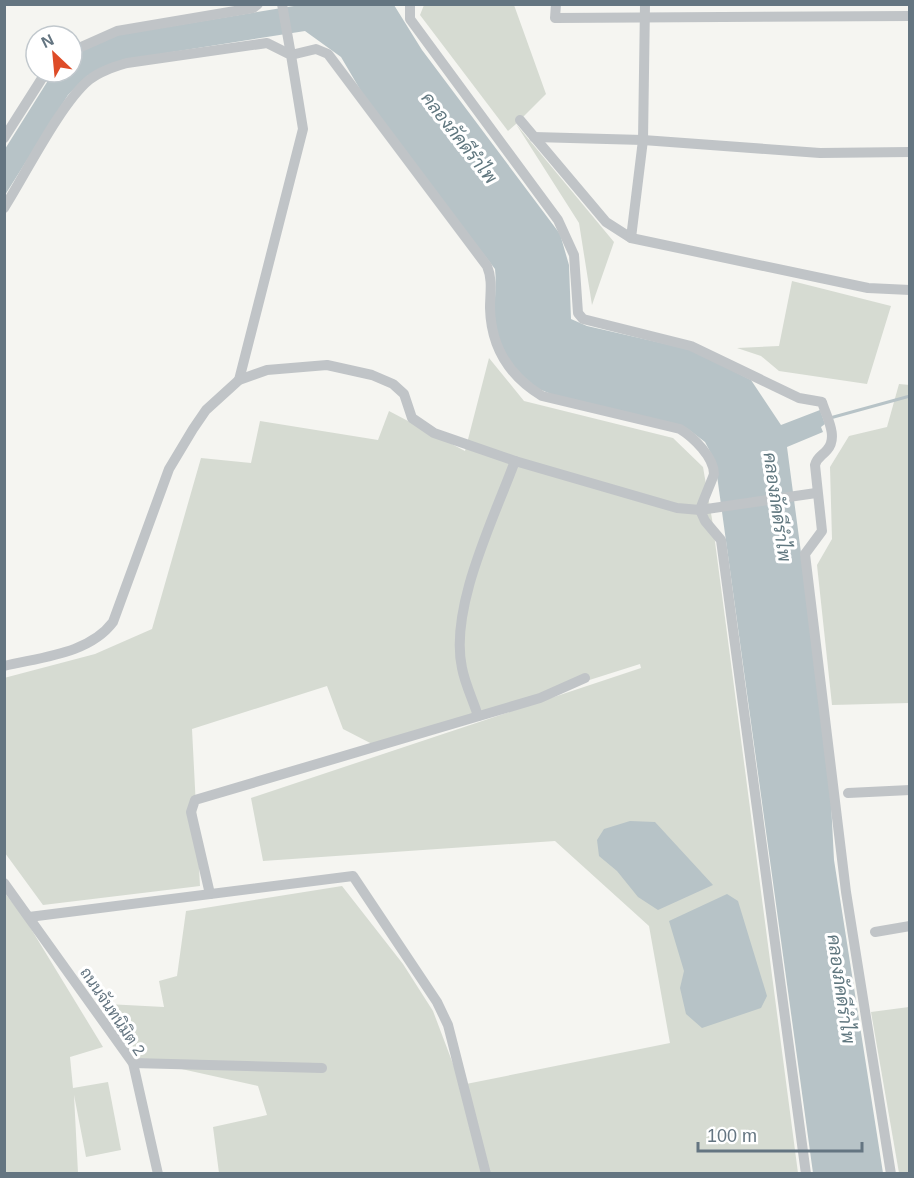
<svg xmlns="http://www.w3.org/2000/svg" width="914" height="1178" font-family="Helvetica,Sarabun,sans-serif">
	<rect width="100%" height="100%" fill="#f5f5f1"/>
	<!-- green -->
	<g fill="#d6dbd2">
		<polygon points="424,5 514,5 546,94 516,124 614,242 592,305 579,223 516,124 508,131 420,15"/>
		<polygon points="792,281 891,306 867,384 779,371 761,356 737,348 779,346"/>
		<polygon points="489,358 524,401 673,438 703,467 712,519 798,1173 219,1173 213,1127 267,1115 258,1086 177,1068 144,1065 107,1004 164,1007 159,981 177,976 186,911 342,886 403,964 433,1011 461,1085 670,1043 649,926 555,841 263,861 251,798 641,668 640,664 378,747 343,729 327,686 192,729 200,886 43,905 5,853 4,678 95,654 152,629 201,458 251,463 260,421 378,440 389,411 465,451"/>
		<polygon points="899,384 910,385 909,703 832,705 817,565 832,539 830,467 849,436 887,427"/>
		<polygon points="4,892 25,919 103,1047 70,1057 73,1088 108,1082 121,1150 86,1157 74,1095 78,1173 5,1173"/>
		<polygon points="909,1007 909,1173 899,1173 871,1012"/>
	</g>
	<!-- water -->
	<g fill="#b7c3c7">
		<path d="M300 5H394L422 50 560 234 569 265 571 319 587 326 692 350 751 380 781 425 820 410 825 424 821 427 823 432 787 447 829 764 834 860 883 1173H813L715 461 705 442 688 429C643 418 556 405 521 378 514 372 505 356 500 347 489 323 498 294 495 269L371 108 341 57 305 31 122 60 87 76 68 95 5 195V149L49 79 56 72H72V58L89 46 118 35Z"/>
		<polygon points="630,821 655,822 713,885 658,910 638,897 617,871 599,856 597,840 604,829"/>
		<polygon points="727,894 738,901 767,996 761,1008 702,1028 686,1014 680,988 684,971 669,921"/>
	</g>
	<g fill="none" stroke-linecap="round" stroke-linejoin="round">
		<!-- stream -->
		<polyline stroke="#b7c3c7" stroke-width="3" points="830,418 910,396"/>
		<!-- minor -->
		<g stroke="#c0c4c7" stroke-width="10">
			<path d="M282 4 291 55 316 49 328 54 487 266C493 280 490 294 490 308 491 348 509 376 542 396L680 429C693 437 714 457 714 474 713 478 702 503 700 510L705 521 721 540 806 1174"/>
			<path d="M410 4V19L558 220 574 255 578 313 583 319 691 346 799 398 822 402C826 416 839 437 827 450 822 456 817 457 815 465L822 531 805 554 846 892 891 1174"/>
			<polyline points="556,4 555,18 910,16"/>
			<polyline points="72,51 117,31 253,8 258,4"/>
			<polyline points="520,120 606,222 631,238 868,288 910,290"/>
			<polyline points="534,137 643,140 820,153 910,152"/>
			<polyline points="4,138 46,72"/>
			<path d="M4 208C25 175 61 103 89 80 100 71 114 67 127 63L267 43 291 55 303 129 239 380"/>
			<polyline points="631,238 643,140 645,4"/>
			<path d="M4 666C41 657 89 654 113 622L169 469 193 429 206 410 239 380 267 370 327 365 372 375 393 384 404 394 412 418 434 433 515 461 677 508 700 510 816 493"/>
			<path d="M478 716C473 700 465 684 462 668 449 608 494 518 515 461"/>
			<polyline points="848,793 910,790"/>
			<polyline points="4,883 133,1063 158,1174"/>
			<polyline points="210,894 191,812 195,800 540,698 585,678"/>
			<polyline points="29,917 353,876 437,1002 448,1025 486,1174"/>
			<polyline points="875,932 910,926"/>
			<polyline points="133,1063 322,1068"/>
		</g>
	</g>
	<g text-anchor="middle" stroke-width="6" stroke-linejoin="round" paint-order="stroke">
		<!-- street labels -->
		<g font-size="16" fill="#647581" stroke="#fff">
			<text transform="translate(113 1011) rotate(56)" y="6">ถนนจันทนิมิต 2</text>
		</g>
		<!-- water labels -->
		<g font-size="18" font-style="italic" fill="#60777f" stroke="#fff">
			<text transform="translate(459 138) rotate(52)" y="6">คลองภัคดีรำไพ</text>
			<text transform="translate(777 507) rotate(82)" y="6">คลองภัคดีรำไพ</text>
			<text transform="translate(841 989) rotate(82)" y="6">คลองภัคดีรำไพ</text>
		</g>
	</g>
	<!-- border -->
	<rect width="914" height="1178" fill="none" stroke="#647581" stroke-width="12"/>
	<!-- north arrow -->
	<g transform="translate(54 54) rotate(334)"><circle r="28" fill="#ffffff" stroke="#c1c8cd" stroke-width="1.5"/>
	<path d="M0-4.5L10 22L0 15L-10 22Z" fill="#de4c28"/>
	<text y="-9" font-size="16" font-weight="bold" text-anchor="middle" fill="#647581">N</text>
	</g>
	<!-- scale -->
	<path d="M698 1142v9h164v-9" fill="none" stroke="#647581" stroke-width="3"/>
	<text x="707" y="1142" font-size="18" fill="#647581" stroke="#ffffff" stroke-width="4.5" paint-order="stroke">100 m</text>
</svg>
